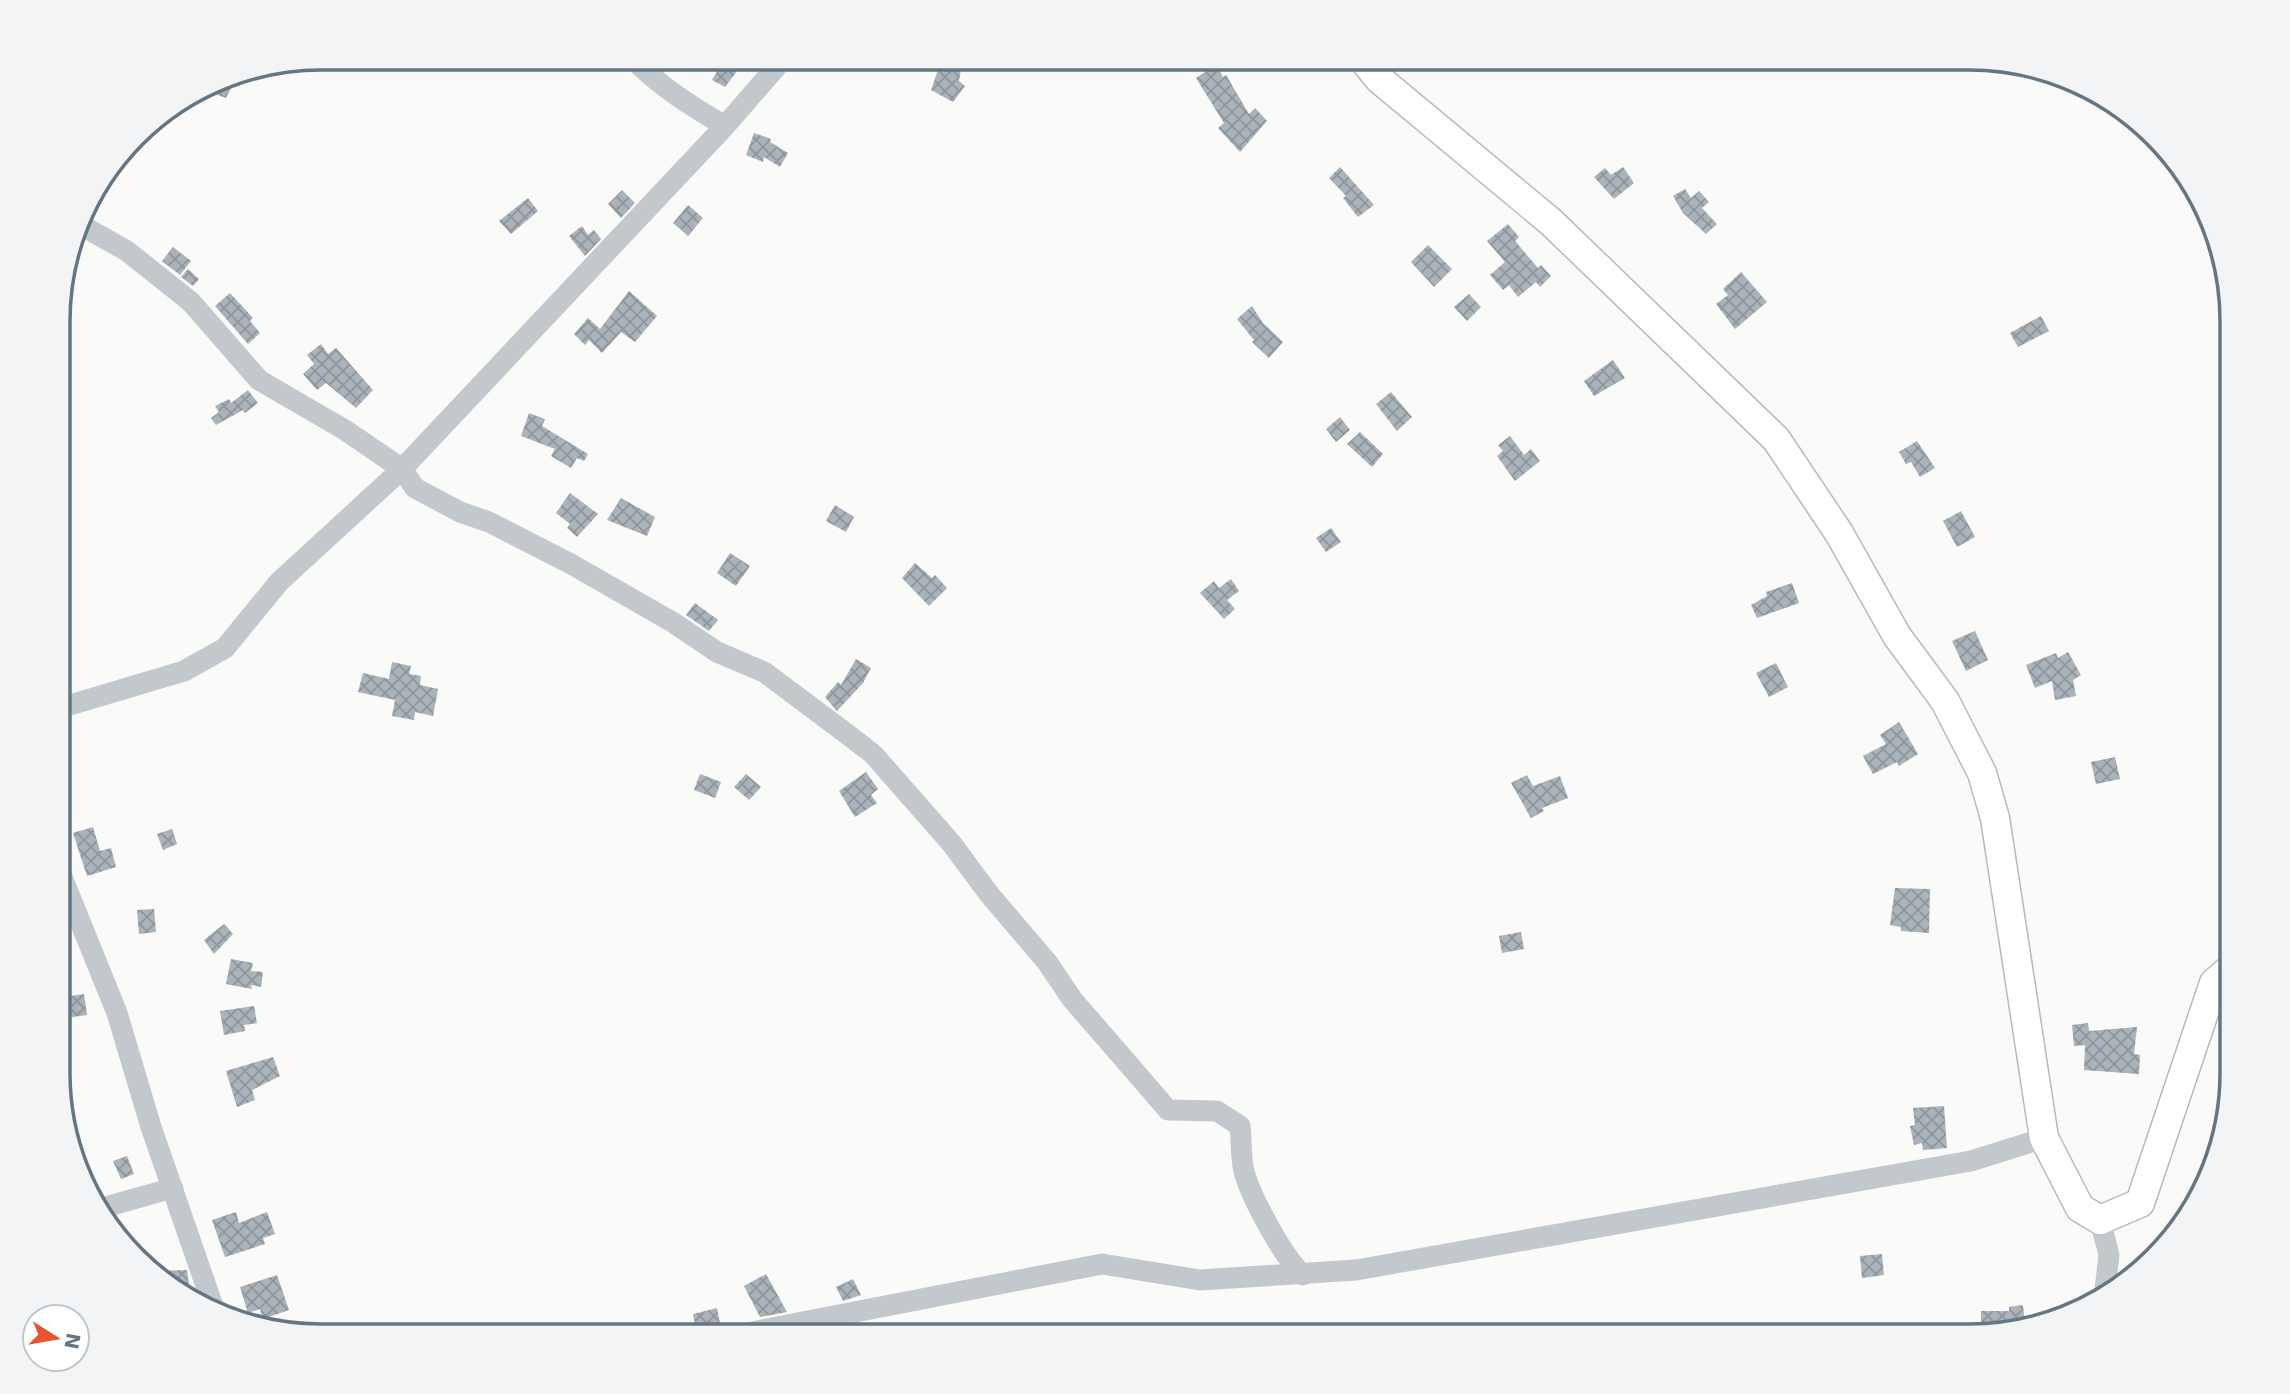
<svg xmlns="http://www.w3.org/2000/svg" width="2290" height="1394" font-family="'DejaVu Sans',sans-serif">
	<defs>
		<pattern id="building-cross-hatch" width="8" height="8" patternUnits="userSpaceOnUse" patternTransform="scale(1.75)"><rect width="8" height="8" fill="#aab3b9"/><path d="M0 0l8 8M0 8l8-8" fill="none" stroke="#8e969c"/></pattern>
	</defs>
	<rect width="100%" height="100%" fill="#fafaf8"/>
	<!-- building -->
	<g fill="url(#building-cross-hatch)">
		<polygon points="725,58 741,66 725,87 712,80"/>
		<polygon points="940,64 961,69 959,81 965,86 953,102 931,90"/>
		<polygon points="1216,65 1223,77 1226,75 1249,114 1255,108 1267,121 1240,152 1218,128 1224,123 1196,78"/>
		<polygon points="238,74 226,98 202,89 220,78"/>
		<polygon points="754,133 771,139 770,142 788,153 780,167 764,157 763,162 746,155"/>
		<polygon points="1340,167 1374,205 1358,217 1343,198 1346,196 1329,178"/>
		<polygon points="1623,167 1634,183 1614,199 1594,177 1605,168 1611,175"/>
		<polygon points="1685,189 1691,198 1699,191 1709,202 1702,208 1717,224 1706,234 1683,213 1673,196"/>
		<polygon points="622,190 635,203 621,218 608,204"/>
		<polygon points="528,198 538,211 511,234 499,221"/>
		<polygon points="688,205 703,218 688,236 673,223"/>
		<polygon points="1508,224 1519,237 1515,241 1538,268 1541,265 1551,276 1540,287 1536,282 1518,297 1509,285 1503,290 1490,275 1505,262 1487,241"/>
		<polygon points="582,226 588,235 594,230 601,239 585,256 569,236"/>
		<polygon points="1428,245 1452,269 1434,287 1411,262"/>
		<polygon points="173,247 191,261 180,275 162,261"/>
		<polygon points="188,269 199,279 193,286 181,277"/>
		<polygon points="1741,272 1767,302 1735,329 1716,304 1728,295 1723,289"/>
		<polygon points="629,291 657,316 635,342 621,332 602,353 589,340 585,345 574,334 588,318 600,329"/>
		<polygon points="230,293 253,318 250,321 260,333 248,344 215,306"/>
		<polygon points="1469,294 1481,307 1467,321 1454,307"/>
		<polygon points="1252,306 1263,323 1283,342 1269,358 1252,342 1254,340 1237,319"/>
		<polygon points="2041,316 2049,331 2018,347 2010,333"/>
		<polygon points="321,344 328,354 336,348 373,390 356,408 326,383 317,390 303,374 314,364 307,355"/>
		<polygon points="1613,360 1625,378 1594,396 1584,381"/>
		<polygon points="248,390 258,403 245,413 243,410 216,425 211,418 219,412 215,406 229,399 231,403"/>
		<polygon points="1391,392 1412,417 1397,431 1376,404"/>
		<polygon points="529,413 545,419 542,426 588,454 584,461 577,458 571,468 551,456 555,449 521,436"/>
		<polygon points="1340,417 1350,430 1336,442 1326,429"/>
		<polygon points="1360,432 1383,454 1372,467 1347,444"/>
		<polygon points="1510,436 1524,455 1531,449 1540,461 1515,481 1497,456 1503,451 1498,445"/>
		<polygon points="1917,441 1935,468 1920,477 1911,462 1906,464 1899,452"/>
		<polygon points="570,493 598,514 577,537 567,528 570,524 556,513"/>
		<polygon points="621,498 655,517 647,536 607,520"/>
		<polygon points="835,505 854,517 846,532 826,521"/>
		<polygon points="1961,511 1975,537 1957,547 1943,521"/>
		<polygon points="1331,528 1341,542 1326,552 1316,538"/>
		<polygon points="730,553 750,566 736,586 717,573"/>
		<polygon points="915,563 932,578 935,575 947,588 929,606 902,578"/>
		<polygon points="1231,579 1239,591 1227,600 1235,609 1224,619 1200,593 1214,581 1219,588"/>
		<polygon points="1792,583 1799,603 1757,618 1751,605 1767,596 1766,592"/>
		<polygon points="695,603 718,620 709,631 686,615"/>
		<polygon points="1975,631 1988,660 1966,671 1952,641"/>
		<polygon points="2068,652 2081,675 2073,680 2076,696 2055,700 2052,681 2035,688 2026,665 2056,653 2058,658"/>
		<polygon points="856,659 871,668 863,683 837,711 825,697 838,682 841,685"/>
		<polygon points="392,662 411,666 409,674 421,676 420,685 438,689 433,716 415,712 414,720 392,716 395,700 358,692 363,673 389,679"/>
		<polygon points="1776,663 1788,687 1769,697 1756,673"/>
		<polygon points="1899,722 1918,754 1899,766 1897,762 1873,774 1863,756 1886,744 1880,735"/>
		<polygon points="2115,757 2120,779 2096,784 2091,762"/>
		<polygon points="866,772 878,789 871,795 877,803 855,817 839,791"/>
		<polygon points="700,774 721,782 715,798 694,790"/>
		<polygon points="746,774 761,787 749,800 734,787"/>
		<polygon points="1527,775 1533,786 1560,776 1568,798 1542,808 1544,811 1531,818 1511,783"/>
		<polygon points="93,827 100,851 111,848 116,867 87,876 73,833"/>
		<polygon points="172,829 177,844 163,850 157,834"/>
		<polygon points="1895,888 1930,889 1929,933 1901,931 1901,927 1890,925"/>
		<polygon points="154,909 156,932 139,934 137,910"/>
		<polygon points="224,924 233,934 214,954 204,940"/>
		<polygon points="1521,932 1524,949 1502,953 1499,936"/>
		<polygon points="231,959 253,963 251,971 263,972 261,987 251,985 252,989 226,984"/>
		<polygon points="84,994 87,1015 65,1018 62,997"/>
		<polygon points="254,1006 257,1023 244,1025 245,1031 224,1035 220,1011"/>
		<polygon points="2088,1023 2089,1031 2137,1027 2134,1054 2140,1055 2139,1074 2084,1070 2085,1045 2074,1046 2072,1025"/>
		<polygon points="273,1057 280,1076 252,1090 255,1100 237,1107 226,1071"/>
		<polygon points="1944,1106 1947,1148 1923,1150 1922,1143 1914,1145 1910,1126 1915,1125 1913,1108"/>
		<polygon points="127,1156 134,1174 121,1179 113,1161"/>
		<polygon points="236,1212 239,1223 267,1212 275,1234 263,1238 265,1244 225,1257 212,1220"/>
		<polygon points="1882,1254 1884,1275 1862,1278 1860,1256"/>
		<polygon points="187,1270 189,1284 172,1285 157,1271"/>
		<polygon points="766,1274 787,1312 760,1317 744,1286"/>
		<polygon points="277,1275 289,1310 263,1319 260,1309 248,1313 240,1287"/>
		<polygon points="853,1279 861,1295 843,1301 836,1287"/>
		<polygon points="2023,1305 2025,1324 1999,1332 1998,1327 1981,1328 1981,1311 2009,1311 2009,1307"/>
		<polygon points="717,1308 721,1328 697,1334 693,1314"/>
	</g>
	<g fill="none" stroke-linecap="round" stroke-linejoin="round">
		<defs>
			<polyline id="major" points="1362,58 1379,79 1551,222 1776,439 1839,533 1897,636 1945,701 1982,773 1995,818 2044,1138 2080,1208 2100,1220 2140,1203 2214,983 2232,967"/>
		</defs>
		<!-- major casing -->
		<use href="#major" stroke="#b5babe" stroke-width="31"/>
		<!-- minor -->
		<g stroke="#c3c8cc" stroke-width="21">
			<path d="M632 58C659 86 691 106 725 126"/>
			<path d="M79 224 127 251 191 302 259 380 345 430 402 469 415 488 460 512 489 522 571 564 674 623 717 652 764 672 847 734 873 754 952 844 989 894 1047 962 1072 999 1168 1110 1217 1111 1240 1126C1242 1141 1240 1161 1245 1175 1253 1201 1284 1258 1303 1275"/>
			<polyline points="60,708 184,671 225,648 279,582 402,469 725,126 784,58"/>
			<polyline points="60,872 117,1013 151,1127 215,1312"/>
			<polyline points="98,1209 173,1188"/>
			<polyline points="2100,1220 2109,1255 2104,1299"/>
			<polyline points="731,1336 1102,1264 1200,1280 1356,1270 1971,1161 2044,1138"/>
		</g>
		<!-- major -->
		<use href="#major" stroke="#fff" stroke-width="28"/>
	</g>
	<!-- crop -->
	<path d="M0 0H2290V1394H0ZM321 70H1969A251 251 0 0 1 2220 321V1073A251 251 0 0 1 1969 1324H321A251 251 0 0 1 70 1073V321A251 251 0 0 1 321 70Z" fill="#f3f4f5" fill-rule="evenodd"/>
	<path fill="none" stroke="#657683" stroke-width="3.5" d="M321 70H1969A251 251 0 0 1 2220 321V1073A251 251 0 0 1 1969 1324H321A251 251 0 0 1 70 1073V321A251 251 0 0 1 321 70Z"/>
	<!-- north arrow -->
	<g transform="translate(56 1338) rotate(101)"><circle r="33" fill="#ffffff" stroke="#c1c8cd" stroke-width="2"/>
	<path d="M0-5L12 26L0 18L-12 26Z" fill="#e4572e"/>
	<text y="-10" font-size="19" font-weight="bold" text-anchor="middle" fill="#657683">N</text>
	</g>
</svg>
